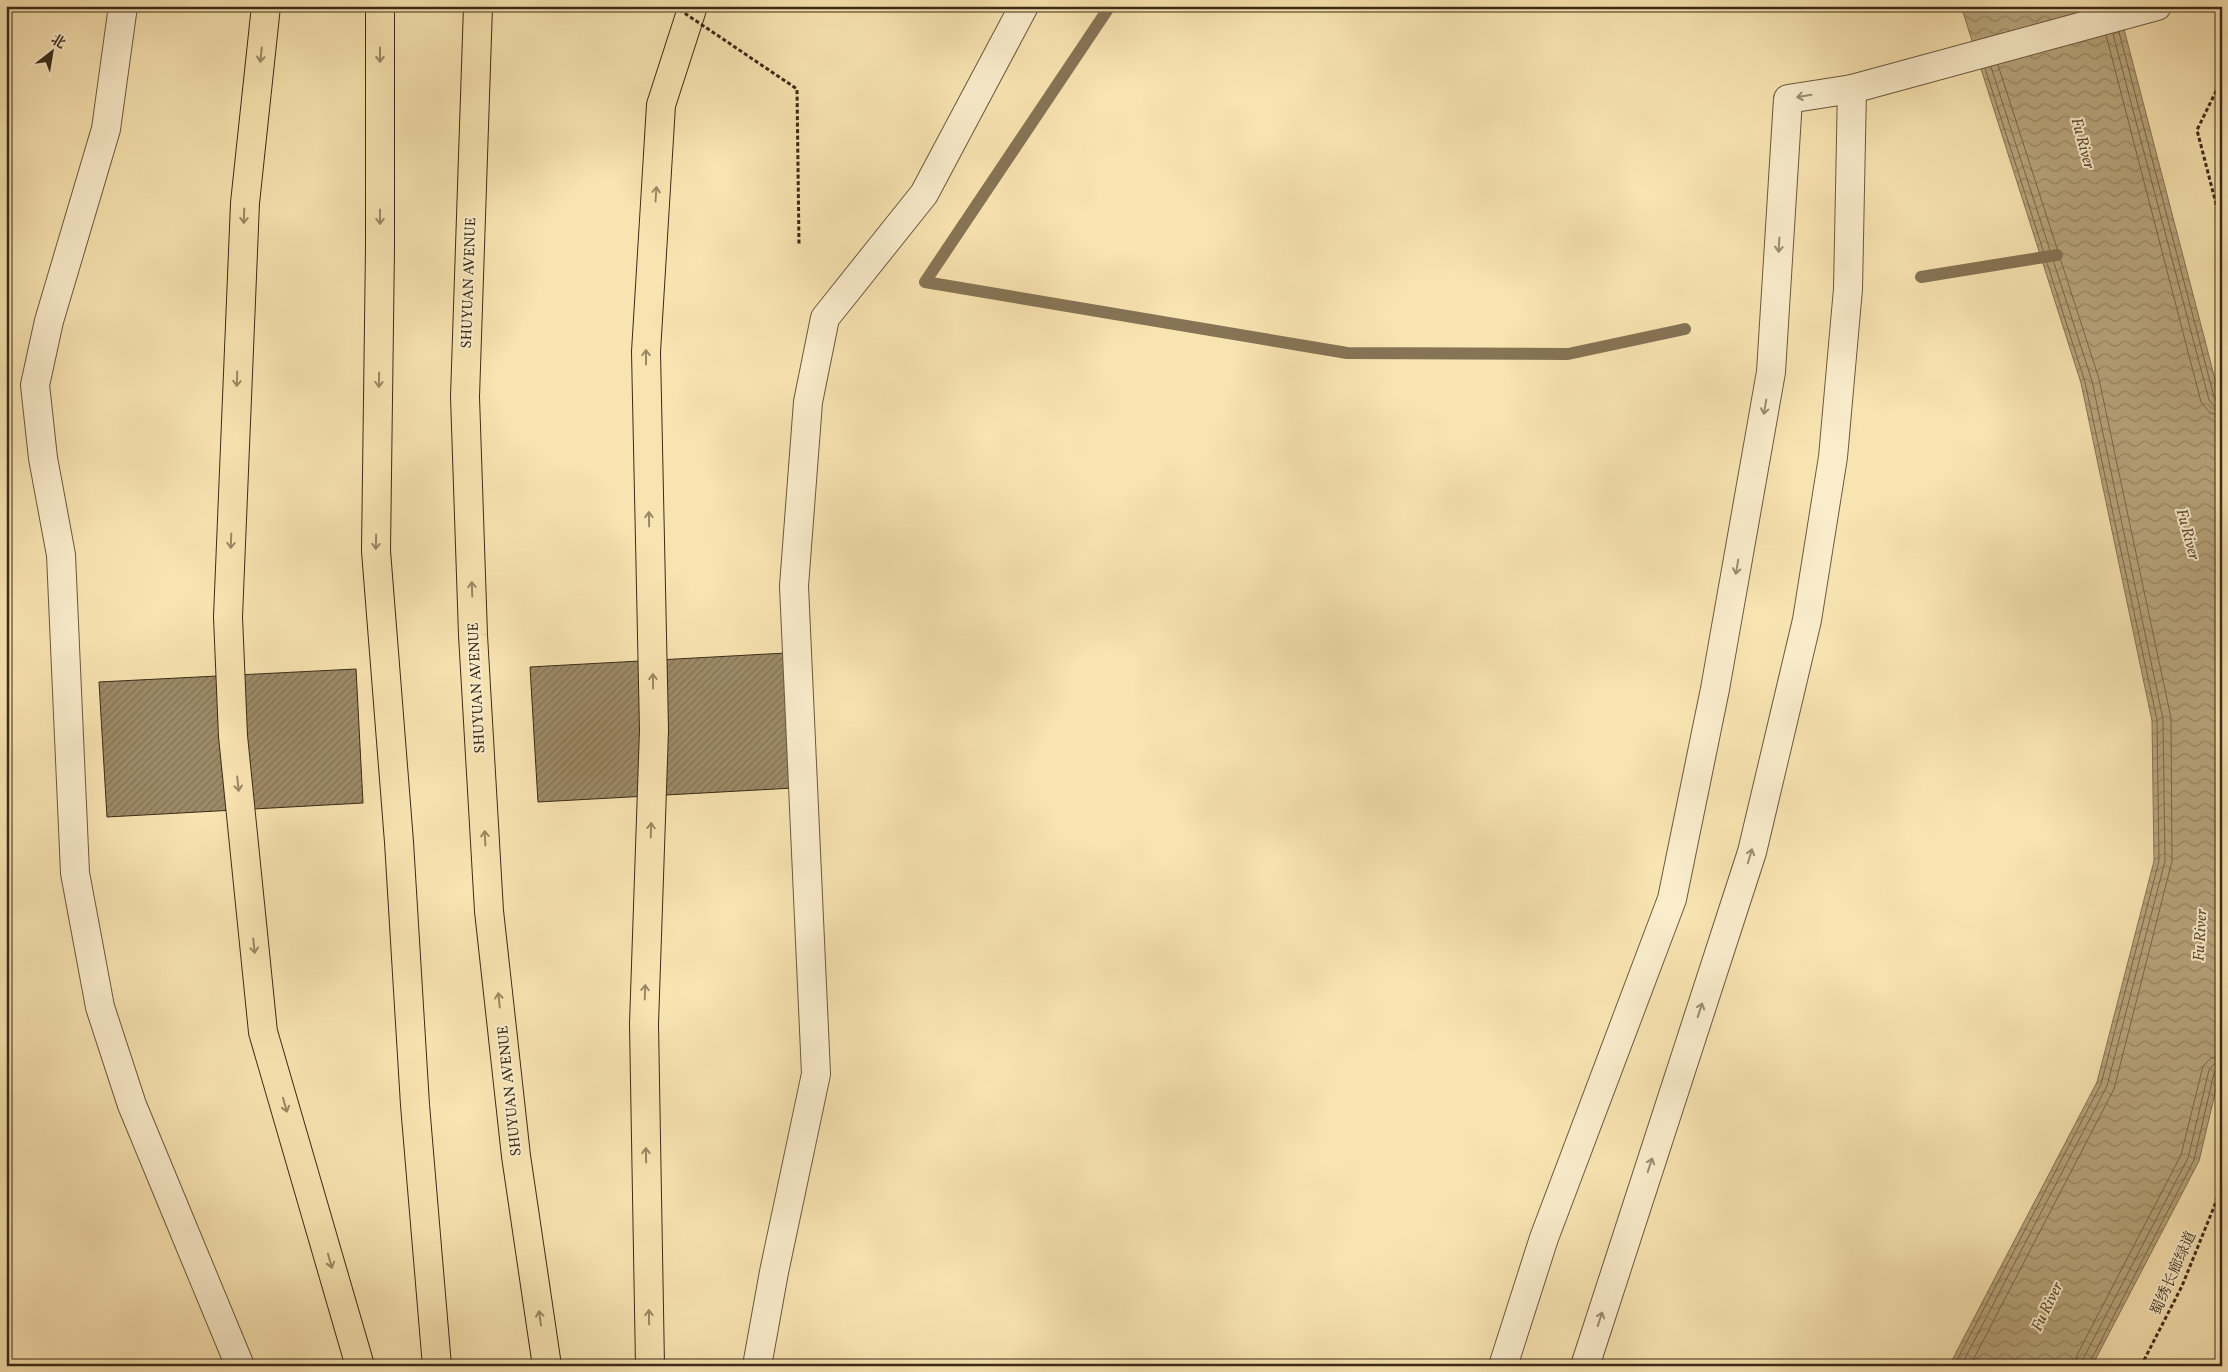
<svg xmlns="http://www.w3.org/2000/svg" width="2228" height="1372" font-family="Vollkorn,'Noto Serif SC',serif">
	<defs>
		<pattern id="water-waves" width="16" height="10" patternUnits="userSpaceOnUse" patternTransform="scale(1.25)"><rect width="16" height="10" fill="#b8a57d"/><path d="M0 5q4-4 8 0t8 0" fill="none" stroke="#978765"/></pattern>
		<pattern id="building-hatch" width="6" height="6" patternUnits="userSpaceOnUse" patternTransform="scale(1.25)"><rect width="6" height="6" fill="#9d8b68"/><path d="M-1 1l2-2M0 6l6-6M5 7l2-2" fill="none" stroke="#817255"/></pattern>
	</defs>
	<rect width="100%" height="100%" fill="#f8e4b1"/>
	<filter id="stains"><feTurbulence type="fractalNoise" baseFrequency=".004" numOctaves="4"/><feColorMatrix values="0 0 0 0 .2 0 0 0 0 .09 0 0 0 0 .02 0 0 0 .5 -.17"/></filter>
	<radialGradient id="worn" r=".72"><stop offset=".6" stop-color="#630" stop-opacity="0"/><stop offset="1" stop-color="#630" stop-opacity=".3"/></radialGradient>
	<!-- water -->
	<polygon fill="url(#water-waves)" stroke="#867455" points="1961,6 2118,6 2222,406 2222,1064 2199,1161 2092,1366 1949,1366 2097,1082 2154,861 2152,721 2081,383"/>
	<g fill="none" stroke-linecap="round" stroke-linejoin="round">
		<!-- shore -->
		<g stroke="#7a684a" stroke-width="1">
			<polyline points="2119,32 2214,397 2217,401 2222,402"/>
			<polyline points="2113,34 2209,400 2214,406 2222,408"/>
			<polyline points="2106,35 2201,402 2210,413 2222,416"/>
			<polyline points="1954,1366 2101,1084 2159,861 2157,720 2085,382 1985,68"/>
			<polyline points="1961,1366 2107,1086 2165,861 2163,719 2092,381 1991,67"/>
			<polyline points="1970,1366 2114,1089 2172,861 2171,718 2099,379 1998,65"/>
			<polyline points="2075,1366 2077,1355 2181,1155 2203,1066 2211,1058 2222,1055"/>
			<polyline points="2082,1366 2083,1359 2188,1158 2209,1070 2214,1064 2222,1063"/>
			<polyline points="2088,1366 2194,1160 2214,1073 2217,1070 2222,1069"/>
		</g>
		<!-- stream -->
		<g stroke="#867455" stroke-width="12">
			<polyline points="1110,6 925,282 1347,353 1568,354 1685,329"/>
			<polyline points="1921,277 2057,255"/>
		</g>
	</g>
	<!-- building -->
	<g fill="url(#building-hatch)" stroke="#3b2b18">
		<polygon points="786,653 794,788 538,802 530,667"/>
		<polygon points="356,669 363,803 107,817 99,682"/>
	</g>
	<g fill="none" stroke-linecap="round" stroke-linejoin="round">
		<defs>
			<g id="minor">
				<polyline points="123,6 106,129 49,321 35,385 43,458 61,555 75,873 100,1007 132,1105 240,1366"/>
				<polyline points="757,1366 774,1272 816,1074 794,586 808,402 825,318 924,194 1024,6"/>
				<polyline points="1503,1366 1544,1238 1672,899 1715,689 1771,372 1788,99 1852,89 2157,6"/>
				<polyline points="1585,1366 1752,852 1807,620 1833,457 1848,289 1852,89"/>
			</g>
			<g id="highway">
				<polyline points="266,6 245,203 228,617 233,736 263,1032 360,1366"/>
				<polyline points="380,6 380,248 376,551 399,842 415,1105 437,1366"/>
				<polyline points="478,6 465,397 473,635 489,911 516,1156 547,1366"/>
				<polyline points="650,1366 644,1024 654,730 646,352 661,105 693,6"/>
			</g>
		</defs>
		<!-- minor casing -->
		<use href="#minor" stroke="#6a593e" stroke-width="30"/>
		<!-- highway casing -->
		<use href="#highway" stroke="#3b2b18" stroke-width="30"/>
		<!-- path -->
		<g stroke="#3b2b18" stroke-width="3" stroke-dasharray="4 2.5" stroke-linecap="butt">
			<polyline points="2222,79 2197,130 2222,227"/>
			<polyline points="2141,1366 2182,1286 2222,1187"/>
		</g>
		<!-- minor -->
		<use href="#minor" stroke="#faedcc" stroke-width="28"/>
		<!-- highway -->
		<use href="#highway" stroke="#f8e4b1" stroke-width="28"/>
		<!-- path-bridge -->
		<polyline stroke="#3b2b18" stroke-width="3" stroke-dasharray="4 2.5" stroke-linecap="butt" points="674,6 797,89 799,245"/>
	</g>
	<!-- one-way arrows -->
	<defs><path id="oneway-shaft" d="M-6 0H5M1.5-3L5.5 0L1.5 3" fill="none" stroke-width="1.6" stroke-linecap="round" stroke-linejoin="round" transform="scale(1.25)"/></defs>
	<g stroke="#9a8864">
		<use href="#oneway-shaft" transform="translate(261 55) rotate(96)"/>
		<use href="#oneway-shaft" transform="translate(380 55) rotate(90)"/>
		<use href="#oneway-shaft" transform="translate(656 194) rotate(-86)"/>
		<use href="#oneway-shaft" transform="translate(244 216) rotate(92)"/>
		<use href="#oneway-shaft" transform="translate(380 217) rotate(90)"/>
		<use href="#oneway-shaft" transform="translate(646 357) rotate(-90)"/>
		<use href="#oneway-shaft" transform="translate(237 379) rotate(92)"/>
		<use href="#oneway-shaft" transform="translate(379 380) rotate(91)"/>
		<use href="#oneway-shaft" transform="translate(649 519) rotate(-91)"/>
		<use href="#oneway-shaft" transform="translate(231 541) rotate(92)"/>
		<use href="#oneway-shaft" transform="translate(376 542) rotate(91)"/>
		<use href="#oneway-shaft" transform="translate(472 589) rotate(-92)"/>
		<use href="#oneway-shaft" transform="translate(653 681) rotate(-91)"/>
		<use href="#oneway-shaft" transform="translate(238 784) rotate(84)"/>
		<use href="#oneway-shaft" transform="translate(651 830) rotate(-88)"/>
		<use href="#oneway-shaft" transform="translate(485 838) rotate(-93)"/>
		<use href="#oneway-shaft" transform="translate(254 946) rotate(84)"/>
		<use href="#oneway-shaft" transform="translate(645 992) rotate(-88)"/>
		<use href="#oneway-shaft" transform="translate(499 1000) rotate(-96)"/>
		<use href="#oneway-shaft" transform="translate(285 1105) rotate(74)"/>
		<use href="#oneway-shaft" transform="translate(646 1155) rotate(-91)"/>
		<use href="#oneway-shaft" transform="translate(330 1261) rotate(74)"/>
		<use href="#oneway-shaft" transform="translate(649 1317) rotate(-91)"/>
		<use href="#oneway-shaft" transform="translate(540 1318) rotate(-98)"/>
	</g>
	<g stroke="#9a8c72">
		<use href="#oneway-shaft" transform="translate(1804 96) rotate(171)"/>
		<use href="#oneway-shaft" transform="translate(1779 245) rotate(93)"/>
		<use href="#oneway-shaft" transform="translate(1765 407) rotate(100)"/>
		<use href="#oneway-shaft" transform="translate(1737 567) rotate(100)"/>
		<use href="#oneway-shaft" transform="translate(1750 856) rotate(-73)"/>
		<use href="#oneway-shaft" transform="translate(1700 1010) rotate(-72)"/>
		<use href="#oneway-shaft" transform="translate(1650 1165) rotate(-72)"/>
		<use href="#oneway-shaft" transform="translate(1600 1319) rotate(-72)"/>
	</g>
	<g text-anchor="middle" stroke-width="4" stroke-linejoin="round" paint-order="stroke">
		<!-- street labels -->
		<g font-size="15" fill="#3b2b18" stroke="#faedcc">
			<text transform="translate(468 283) rotate(-88)" y="5">SHUYUAN AVENUE</text>
			<text transform="translate(476 688) rotate(-93)" y="5">SHUYUAN AVENUE</text>
			<text transform="translate(509 1091) rotate(-96)" y="5">SHUYUAN AVENUE</text>
			<text transform="translate(2173 1273) rotate(-66)" y="5">蜀绣长廊绿道</text>
		</g>
		<!-- water labels -->
		<g font-size="16" font-style="italic" fill="#605036" stroke="#faedcc">
			<text transform="translate(2084 143) rotate(75)" y="6">Fu River</text>
			<text transform="translate(2189 534) rotate(75)" y="6">Fu River</text>
			<text transform="translate(2199 935) rotate(-87)" y="6">Fu River</text>
			<text transform="translate(2046 1306) rotate(-64)" y="6">Fu River</text>
		</g>
	</g>
	<!-- margin -->
	<rect width="2228" height="1372" fill="none" stroke="#f8e4b1" stroke-width="25"/>
	<rect x="8" y="8" width="2213" height="1357" fill="none" stroke="#3b2b18" stroke-width="2.5"/>
	<rect x="12" y="12" width="2203" height="1347" fill="none" stroke="#3b2b18"/>
	<!-- north arrow -->
	<g transform="translate(52 52) rotate(31)" stroke="#faedcc" stroke-width="4" paint-order="stroke">
	<path d="M0-4L9 19L0 12L-9 19Z" fill="#3b2b18"/>
	<text y="-8" font-size="14" font-weight="bold" text-anchor="middle" fill="#3b2b18">北</text>
	</g>
	<rect width="100%" height="100%" filter="url(#stains)"/>
	<rect width="100%" height="100%" fill="url(#worn)"/>
</svg>
